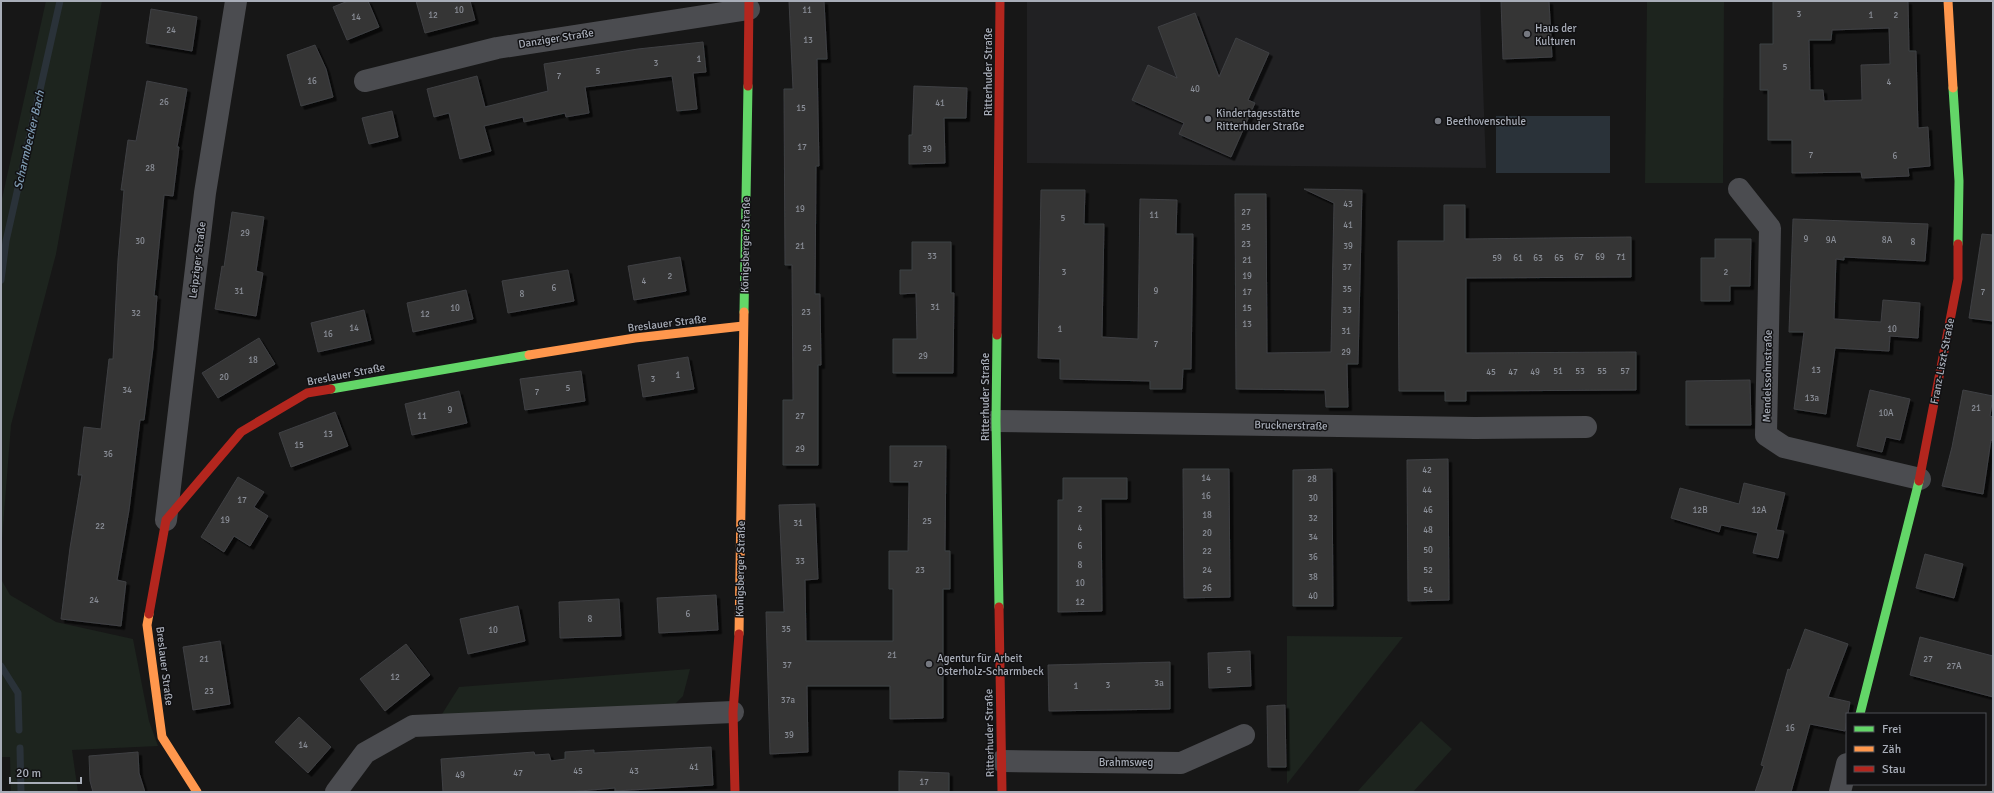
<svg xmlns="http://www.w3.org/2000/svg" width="1994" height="793" font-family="Signika,sans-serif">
	<defs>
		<filter id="shadow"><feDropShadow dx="3.5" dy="3.5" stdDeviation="0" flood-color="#0009"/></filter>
	</defs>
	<rect width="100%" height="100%" fill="#171717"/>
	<!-- built -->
	<polygon fill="#212123" points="1027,1 1480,1 1486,168 1027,163"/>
	<!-- green -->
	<g fill="#1d241e">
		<polygon points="46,1 102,1 56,254 11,425 1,552 1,203"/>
		<polygon points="1647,1 1724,1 1723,183 1645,183"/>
		<polygon points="1,579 10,595 56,622 133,639 149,721 158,746 72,750 78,792 11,792 10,757 1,757"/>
		<polygon points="1287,636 1403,637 1287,784"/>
		<polygon points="690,669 683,696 670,709 437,722 459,687"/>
		<polygon points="1421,721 1452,749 1413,792 1357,792"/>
	</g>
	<!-- water -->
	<rect fill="#2a3239" x="1496" y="116" width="114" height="57"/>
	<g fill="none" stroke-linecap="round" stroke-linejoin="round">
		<!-- stream -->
		<g stroke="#2a3239" stroke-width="7">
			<polyline points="1,280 6,241 60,1"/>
			<polyline points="1,666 18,693 19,730"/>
			<polyline points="20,748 21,792"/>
		</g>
	</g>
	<!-- building -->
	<g fill="#353536" stroke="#3f4043" fill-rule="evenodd" filter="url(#shadow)">
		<polygon points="348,1 368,1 379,27 347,40 333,7"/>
		<polygon points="416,1 470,1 475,20 425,33"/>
		<polygon points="789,1 824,1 827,59 817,59 819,166 816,166 815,294 820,294 821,365 818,365 818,465 783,465 783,400 793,400 792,265 785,265 784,89 793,89"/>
		<polygon points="1501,1 1549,1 1552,57 1503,59"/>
		<path d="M1773 1H1908L1909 51H1916L1918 128 1928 127 1930 166 1908 168 1909 176 1862 178 1861 172 1792 173V140H1768V90H1760V44H1773ZM1889 28 1890 64 1861 65 1862 100 1824 101 1823 90H1810L1809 40H1831L1832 30Z"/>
		<polygon points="151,9 197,17 192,51 146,43"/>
		<polygon points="1195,13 1219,77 1236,38 1269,53 1248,100 1255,103 1231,157 1179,134 1184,123 1132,100 1148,65 1177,78 1158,27"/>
		<polygon points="703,42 706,72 693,73 697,109 677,111 672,76 585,87 589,113 566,117 565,113 524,122 523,117 484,126 491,151 460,159 449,113 434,117 427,89 477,76 485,107 548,91 544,64 638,49"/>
		<polygon points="315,45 326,69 333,97 301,106 287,55"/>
		<polygon points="147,81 187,89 177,147 179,147 173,196 164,195 154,296 157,296 153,348 144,420 140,420 129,510 117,580 126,582 121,626 61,619 70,548 82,475 78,475 84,427 101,429 109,359 113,359 118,260 124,190 121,190 128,140 136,141"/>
		<polygon points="914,86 967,88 966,118 944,118 945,163 909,164 909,135 912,135"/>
		<polygon points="392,111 398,137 369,144 362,118"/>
		<polygon points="1304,189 1362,190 1358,364 1347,364 1348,407 1326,407 1325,390 1236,389 1235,194 1266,194 1267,353 1331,352 1334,203"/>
		<polygon points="1041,190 1085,190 1084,224 1104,224 1102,337 1138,339 1140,199 1177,200 1176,234 1193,234 1191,369 1183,369 1182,389 1150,389 1150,381 1060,379 1060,359 1038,358"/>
		<polygon points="1444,205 1465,205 1465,239 1631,237 1631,277 1466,278 1466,353 1636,352 1636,390 1466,391 1466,401 1445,401 1445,391 1399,391 1398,241 1444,241"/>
		<polygon points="232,212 264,217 256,271 263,273 256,316 215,309 222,266 224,267"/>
		<polygon points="1793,219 1928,224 1925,261 1844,257 1844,260 1836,259 1834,319 1881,322 1883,300 1920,303 1918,338 1890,336 1889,351 1835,348 1826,414 1794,409 1804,332 1789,332"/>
		<polygon points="1982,234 1993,235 1993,321 1969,318"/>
		<polygon points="1715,239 1751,239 1750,286 1730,286 1730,301 1701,301 1701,258 1715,258"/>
		<polygon points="912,242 951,242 951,293 954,293 953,373 893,373 893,339 917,339 916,293 900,294 900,270 912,270"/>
		<polygon points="680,257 686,291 634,300 628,266"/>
		<polygon points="568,270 574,301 508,313 502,281"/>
		<polygon points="466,290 473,319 413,332 407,303"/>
		<polygon points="364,310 371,340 318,352 311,323"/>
		<polygon points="259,338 275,364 218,398 202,373"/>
		<polygon points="688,357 694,389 643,397 638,365"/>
		<polygon points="581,371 585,401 525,410 520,379"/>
		<polygon points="1750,380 1751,425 1686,425 1686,381"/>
		<polygon points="1870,390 1910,399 1900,440 1886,437 1882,452 1857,446"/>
		<polygon points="1963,390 1993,396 1990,416 1993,417 1993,441 1991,440 1983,494 1942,486 1952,447"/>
		<polygon points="459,391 467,423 412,435 405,404"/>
		<polygon points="335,412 348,446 291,467 279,433"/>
		<polygon points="890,446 946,446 945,551 950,551 950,589 943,589 943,718 890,719 890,686 807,686 808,752 770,754 766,612 784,612 779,505 815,504 818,579 805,580 806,641 893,641 893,589 889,589 889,551 908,551 909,482 890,482"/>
		<polygon points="1448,459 1449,600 1408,601 1407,460"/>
		<polygon points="1183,469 1229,469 1230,597 1184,598"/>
		<polygon points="1332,469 1333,606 1293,606 1293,470"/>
		<polygon points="238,477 264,492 254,507 268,516 250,546 234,536 224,552 201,537"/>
		<polygon points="1063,478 1127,478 1127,499 1101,499 1102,611 1058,612 1058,500 1063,500"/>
		<polygon points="1744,483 1785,493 1776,530 1784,531 1778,558 1753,553 1758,533 1721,525 1719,532 1671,518 1680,488 1739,504"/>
		<polygon points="1925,554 1963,564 1954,598 1916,588"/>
		<polygon points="716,595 718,630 659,633 657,598"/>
		<polygon points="619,599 621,636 560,638 559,602"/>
		<polygon points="518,606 525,641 468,654 460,619"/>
		<polygon points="1805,629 1848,644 1828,697 1850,702 1845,731 1810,724 1791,792 1755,792 1764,766 1761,765 1788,669 1790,670"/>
		<polygon points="1920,637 1993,656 1993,697 1910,675"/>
		<polygon points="220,641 230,704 193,710 183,647"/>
		<polygon points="406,644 430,675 385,711 360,679"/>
		<polygon points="1250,651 1251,686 1209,688 1208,653"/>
		<polygon points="1170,662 1170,709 1049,711 1048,665"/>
		<polygon points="1285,705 1286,767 1268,767 1267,706"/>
		<polygon points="299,717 331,747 308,773 275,742"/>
		<polygon points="711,747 713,785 615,791 615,788 568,792 443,792 441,759 534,752 535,755 549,754 551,761 565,759 565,752 594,750 594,753"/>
		<polygon points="138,752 139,773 145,792 93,792 90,781 89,756"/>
		<polygon points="899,771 949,773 949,792 899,792"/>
	</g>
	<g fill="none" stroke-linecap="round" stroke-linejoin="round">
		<!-- street -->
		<g stroke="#4b4c50" stroke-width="22">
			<polyline points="365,81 497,48 749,9"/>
			<polyline points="1739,189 1770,228 1766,435 1784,447 1920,479"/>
			<polyline points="996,421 1475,428 1586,427"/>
			<polyline points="166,520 205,193 236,1"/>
			<polyline points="1002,761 1181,763 1244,735"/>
			<polyline points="336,792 365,753 413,726 733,712"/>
			<polyline points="1840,792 1847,764"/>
		</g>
		<!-- fast -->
		<g stroke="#63d668" stroke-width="9">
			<polyline points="1953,88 1959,181 1958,244"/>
			<polyline points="744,312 748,86"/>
			<polyline points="997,335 996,421 999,607"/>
			<polyline points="331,389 529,355"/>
			<polyline points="1860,714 1919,481"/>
		</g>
		<!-- slow -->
		<g stroke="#ff974d" stroke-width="9">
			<polyline points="1948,1 1953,88"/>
			<polyline points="529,355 635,338 743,326"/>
			<polyline points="149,614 147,625 162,737 197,792"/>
			<polyline points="739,634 744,312"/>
		</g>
		<!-- jam -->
		<g stroke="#b3261e" stroke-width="9">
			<polyline points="748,86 749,1"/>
			<polyline points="997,335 1000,1"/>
			<polyline points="1919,481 1958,279 1958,244"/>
			<polyline points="999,607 1002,792"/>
			<polyline points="149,614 166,520 241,432 307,393 331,389"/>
			<polyline points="735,792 733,712 739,634"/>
		</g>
	</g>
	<!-- markers -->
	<g fill="#757880" stroke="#111113" stroke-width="1.5">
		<circle cx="1527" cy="34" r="4"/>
		<circle cx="1208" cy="119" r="4"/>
		<circle cx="1438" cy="121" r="4"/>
		<circle cx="929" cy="664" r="4"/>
	</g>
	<g text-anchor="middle" stroke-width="3" stroke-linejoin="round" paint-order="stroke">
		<!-- number labels -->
		<g font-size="9" fill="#8b8f98">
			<text x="459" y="13">10</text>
			<text x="807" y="13">11</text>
			<text x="1799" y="17">3</text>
			<text x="433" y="18">12</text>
			<text x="1871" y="18">1</text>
			<text x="1896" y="18">2</text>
			<text x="356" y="20">14</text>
			<text x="171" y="33">24</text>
			<text x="808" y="43">13</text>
			<text x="699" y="62">1</text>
			<text x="656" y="66">3</text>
			<text x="1785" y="70">5</text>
			<text x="598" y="74">5</text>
			<text x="559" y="79">7</text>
			<text x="312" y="84">16</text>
			<text x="1889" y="85">4</text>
			<text x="1195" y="92">40</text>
			<text x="164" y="105">26</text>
			<text x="940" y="106">41</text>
			<text x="801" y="111">15</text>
			<text x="802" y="150">17</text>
			<text x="927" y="152">39</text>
			<text x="1811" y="158">7</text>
			<text x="1895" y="159">6</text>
			<text x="150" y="171">28</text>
			<text x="1348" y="207">43</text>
			<text x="800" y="212">19</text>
			<text x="1246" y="215">27</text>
			<text x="1154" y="218">11</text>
			<text x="1063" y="221">5</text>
			<text x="1348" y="228">41</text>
			<text x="1246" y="230">25</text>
			<text x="245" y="236">29</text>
			<text x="1806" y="242">9</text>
			<text x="1831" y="243">9A</text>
			<text x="1887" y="243">8A</text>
			<text x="140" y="244">30</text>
			<text x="1913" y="245">8</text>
			<text x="1246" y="247">23</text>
			<text x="800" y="249">21</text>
			<text x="1348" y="249">39</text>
			<text x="932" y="259">33</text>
			<text x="1579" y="260">67</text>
			<text x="1600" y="260">69</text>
			<text x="1621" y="260">71</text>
			<text x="1497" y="261">59</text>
			<text x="1518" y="261">61</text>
			<text x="1538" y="261">63</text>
			<text x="1559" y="261">65</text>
			<text x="1247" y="263">21</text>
			<text x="1347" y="270">37</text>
			<text x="1064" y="275">3</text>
			<text x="1726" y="275">2</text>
			<text x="670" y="279">2</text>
			<text x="1247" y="279">19</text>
			<text x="644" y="284">4</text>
			<text x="554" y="291">6</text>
			<text x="1347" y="292">35</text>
			<text x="239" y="294">31</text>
			<text x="1156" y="294">9</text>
			<text x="1247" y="295">17</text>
			<text x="1983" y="295">7</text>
			<text x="522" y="297">8</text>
			<text x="935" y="310">31</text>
			<text x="455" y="311">10</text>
			<text x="1247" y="311">15</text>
			<text x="1347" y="313">33</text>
			<text x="806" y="315">23</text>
			<text x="136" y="316">32</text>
			<text x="425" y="317">12</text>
			<text x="1247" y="327">13</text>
			<text x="354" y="331">14</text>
			<text x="1060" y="332">1</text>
			<text x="1892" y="332">10</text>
			<text x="1346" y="334">31</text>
			<text x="328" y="337">16</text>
			<text x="1156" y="347">7</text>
			<text x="807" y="351">25</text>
			<text x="1346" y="355">29</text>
			<text x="923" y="359">29</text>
			<text x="253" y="363">18</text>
			<text x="1816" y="373">13</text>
			<text x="1558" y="374">51</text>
			<text x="1580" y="374">53</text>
			<text x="1602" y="374">55</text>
			<text x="1625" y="374">57</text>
			<text x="1491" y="375">45</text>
			<text x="1513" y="375">47</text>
			<text x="1535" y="375">49</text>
			<text x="678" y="378">1</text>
			<text x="224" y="380">20</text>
			<text x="653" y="382">3</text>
			<text x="568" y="391">5</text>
			<text x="127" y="393">34</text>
			<text x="537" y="395">7</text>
			<text x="1812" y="401">13a</text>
			<text x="1976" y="411">21</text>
			<text x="450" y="413">9</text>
			<text x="1886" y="416">10A</text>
			<text x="422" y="419">11</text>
			<text x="800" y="419">27</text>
			<text x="328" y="437">13</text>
			<text x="299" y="448">15</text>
			<text x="800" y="452">29</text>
			<text x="108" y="457">36</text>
			<text x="918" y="467">27</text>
			<text x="1427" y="473">42</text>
			<text x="1206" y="481">14</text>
			<text x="1312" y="482">28</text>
			<text x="1427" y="493">44</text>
			<text x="1206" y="499">16</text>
			<text x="1313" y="501">30</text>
			<text x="242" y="503">17</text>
			<text x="1080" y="512">2</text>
			<text x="1428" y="513">46</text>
			<text x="1700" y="513">12B</text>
			<text x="1759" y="513">12A</text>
			<text x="1207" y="518">18</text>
			<text x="1313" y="521">32</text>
			<text x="225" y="523">19</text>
			<text x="927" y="524">25</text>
			<text x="798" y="526">31</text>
			<text x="100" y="529">22</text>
			<text x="1080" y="531">4</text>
			<text x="1428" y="533">48</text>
			<text x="1207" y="536">20</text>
			<text x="1313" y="540">34</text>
			<text x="1080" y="549">6</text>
			<text x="1428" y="553">50</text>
			<text x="1207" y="554">22</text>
			<text x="1313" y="560">36</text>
			<text x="800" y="564">33</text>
			<text x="1080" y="568">8</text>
			<text x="920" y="573">23</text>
			<text x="1207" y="573">24</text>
			<text x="1428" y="573">52</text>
			<text x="1313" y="580">38</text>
			<text x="1080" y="586">10</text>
			<text x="1207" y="591">26</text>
			<text x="1428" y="593">54</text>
			<text x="1313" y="599">40</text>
			<text x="94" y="603">24</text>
			<text x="1080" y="605">12</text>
			<text x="688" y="617">6</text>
			<text x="590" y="622">8</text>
			<text x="786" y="632">35</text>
			<text x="493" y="633">10</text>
			<text x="892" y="658">21</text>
			<text x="204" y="662">21</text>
			<text x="1928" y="662">27</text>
			<text x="787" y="668">37</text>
			<text x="1954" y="669">27A</text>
			<text x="1229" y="673">5</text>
			<text x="395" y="680">12</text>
			<text x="1159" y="686">3a</text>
			<text x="1108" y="688">3</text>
			<text x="1076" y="689">1</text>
			<text x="209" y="694">23</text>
			<text x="788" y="703">37a</text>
			<text x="1790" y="731">16</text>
			<text x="789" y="738">39</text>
			<text x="303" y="748">14</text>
			<text x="694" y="770">41</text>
			<text x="578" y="774">45</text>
			<text x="634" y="774">43</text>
			<text x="518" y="776">47</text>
			<text x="460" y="778">49</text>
			<text x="924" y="785">17</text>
		</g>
		<!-- poi labels -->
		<g font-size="11" fill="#a8adb8" stroke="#111113" text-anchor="start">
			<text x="1535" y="32">Haus der<tspan x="1535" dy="13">Kulturen</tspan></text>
			<text x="1216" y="117">Kindertagesstätte<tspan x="1216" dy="13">Ritterhuder Straße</tspan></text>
			<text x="1446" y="125">Beethovenschule</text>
			<text x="937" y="662">Agentur für Arbeit<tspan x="937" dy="13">Osterholz-Scharmbeck</tspan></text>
		</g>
		<!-- street labels -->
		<g font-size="11" fill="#a8adb8" stroke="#111113">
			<text transform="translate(556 38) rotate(-9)" y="4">Danziger Straße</text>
			<text transform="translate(988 72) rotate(-90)" y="4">Ritterhuder Straße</text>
			<text transform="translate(745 245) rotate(-89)" y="4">Königsberger Straße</text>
			<text transform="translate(197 260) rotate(-83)" y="4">Leipziger Straße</text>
			<text transform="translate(667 323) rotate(-7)" y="4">Breslauer Straße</text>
			<text transform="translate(1942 361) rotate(-79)" y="4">Franz-Liszt-Straße</text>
			<text transform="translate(346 374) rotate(-11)" y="4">Breslauer Straße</text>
			<text transform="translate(1767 376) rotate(-89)" y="4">Mendelssohnstraße</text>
			<text transform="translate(985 397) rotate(-90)" y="4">Ritterhuder Straße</text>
			<text transform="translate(1291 425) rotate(1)" y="4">Brucknerstraße</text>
			<text transform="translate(740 569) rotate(-89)" y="4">Königsberger Straße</text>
			<text transform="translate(165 666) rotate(83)" y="4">Breslauer Straße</text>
			<text transform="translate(989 733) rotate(-91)" y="4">Ritterhuder Straße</text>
			<text x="1126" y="766">Brahmsweg</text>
		</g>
		<!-- water labels -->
		<g font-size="12" font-style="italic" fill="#7f9bb3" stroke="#111113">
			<text transform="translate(29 140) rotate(-77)" y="4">Scharmbecker Bach</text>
		</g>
	</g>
	<!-- border -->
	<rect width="1994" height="793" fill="none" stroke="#a8adb8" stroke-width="4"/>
	<!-- legend -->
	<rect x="1846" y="713" width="140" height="72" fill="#111113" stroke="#4d4f55"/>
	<rect x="1854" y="726" width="20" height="6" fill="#63d668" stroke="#4d4f55"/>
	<text x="1882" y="733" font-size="12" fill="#a8adb8">Frei</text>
	<rect x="1854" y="746" width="20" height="6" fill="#ff974d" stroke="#4d4f55"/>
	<text x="1882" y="753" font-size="12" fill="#a8adb8">Zäh</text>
	<rect x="1854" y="766" width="20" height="6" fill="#b3261e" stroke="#4d4f55"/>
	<text x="1882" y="773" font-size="12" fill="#a8adb8">Stau</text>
	<!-- scale -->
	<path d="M10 777v6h71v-6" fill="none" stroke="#a8adb8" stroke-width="2"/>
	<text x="16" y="777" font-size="12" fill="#a8adb8" stroke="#111113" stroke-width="3" paint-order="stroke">20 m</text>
</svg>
